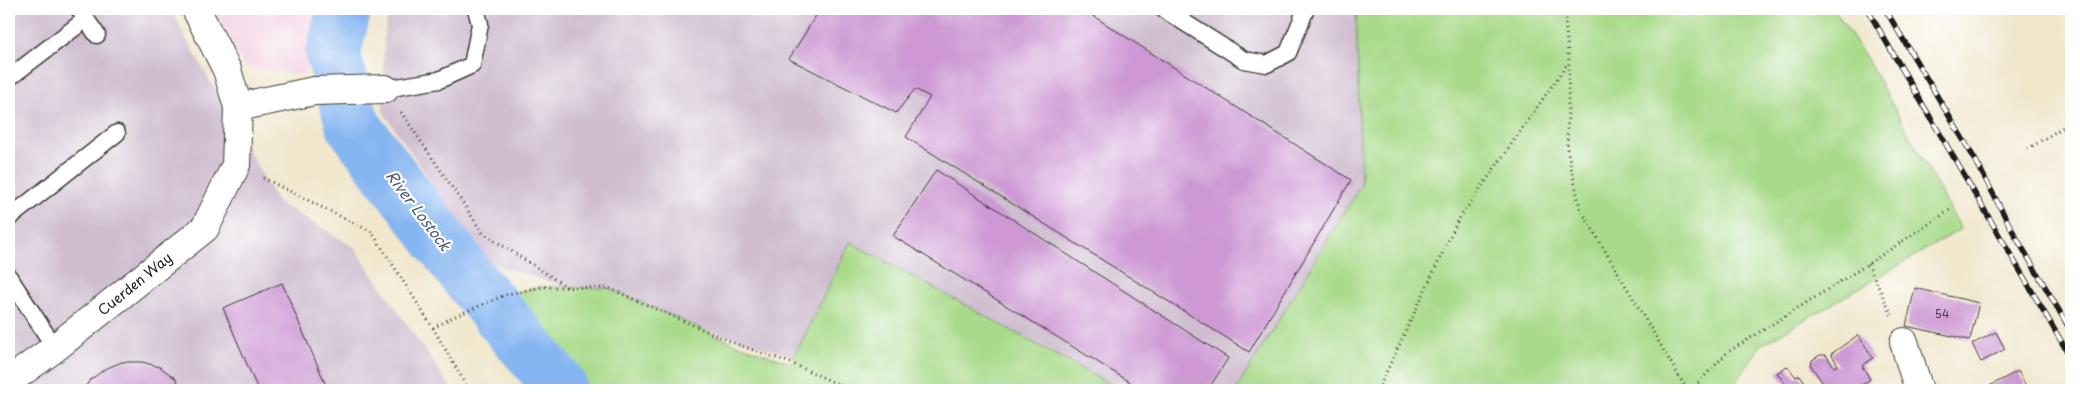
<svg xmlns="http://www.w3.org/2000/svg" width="2080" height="399" font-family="'Playpen Sans',sans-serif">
	<rect width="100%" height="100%" fill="#fff"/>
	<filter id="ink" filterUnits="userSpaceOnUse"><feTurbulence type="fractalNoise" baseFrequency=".02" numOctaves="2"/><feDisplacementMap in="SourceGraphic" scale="10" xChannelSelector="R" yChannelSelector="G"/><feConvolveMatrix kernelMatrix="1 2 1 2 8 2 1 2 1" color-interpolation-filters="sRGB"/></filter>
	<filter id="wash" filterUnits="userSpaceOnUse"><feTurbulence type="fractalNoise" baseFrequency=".0096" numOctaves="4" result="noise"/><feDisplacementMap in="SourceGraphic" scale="20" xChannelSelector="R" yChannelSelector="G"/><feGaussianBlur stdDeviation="1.12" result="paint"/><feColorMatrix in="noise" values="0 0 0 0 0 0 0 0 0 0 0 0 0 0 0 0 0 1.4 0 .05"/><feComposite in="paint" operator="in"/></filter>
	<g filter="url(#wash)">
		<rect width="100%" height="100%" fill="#f0e7cd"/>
		<!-- built -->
		<polygon fill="#f2cfe1" points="213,9 321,9 305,75 245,67"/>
		<!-- industrial -->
		<g fill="#cfbdcf">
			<polygon points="9,9 170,9 277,202 354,247 452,390 9,390"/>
			<polygon points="389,9 1368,9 1367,198 1246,390 1101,390 809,361 488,263 383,112 384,37"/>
		</g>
		<!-- green -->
		<g fill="#a8da89" stroke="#627b52">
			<polygon points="1356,9 1834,9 1867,59 1961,229 1761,345 1731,390 1236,390 1361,185"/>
			<polygon points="850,242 1120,390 560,390 508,294 541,287 608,288 736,344 791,363"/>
		</g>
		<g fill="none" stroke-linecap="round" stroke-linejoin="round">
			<!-- river -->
			<polyline stroke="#86b6f1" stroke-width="55" points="344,9 333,54 353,125 470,280 559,385 560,390"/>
		</g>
		<g id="blocks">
			<!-- building -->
			<g fill="#cd98d4">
				<polygon points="820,9 1082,9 1351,180 1249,352 906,137 930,97 915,89 896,113 789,59"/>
				<polygon points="936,170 1228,358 1208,390 1143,390 893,236"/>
				<polygon points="282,283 328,390 258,390 223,308"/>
				<polygon points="1915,288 1979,303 1970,340 1906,326"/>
				<polygon points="1996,332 2005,349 1981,362 1972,344"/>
				<polygon points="1858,335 1873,358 1862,366 1870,379 1862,385 1865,390 1828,390 1811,366 1812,360 1820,355 1826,355 1834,367 1838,365 1831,354"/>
				<polygon points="122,362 142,362 160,367 175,378 183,390 83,390 90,380 105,369"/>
				<polygon points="1787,366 1796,377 1799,375 1810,390 1779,390 1786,385 1777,373"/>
				<polygon points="2018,371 2028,390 1982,390"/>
			</g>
		</g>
	</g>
	<g filter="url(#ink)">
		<use href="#blocks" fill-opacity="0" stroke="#3c3a37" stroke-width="1"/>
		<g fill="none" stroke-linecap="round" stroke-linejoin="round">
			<defs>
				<g id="lane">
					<polyline points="79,9 97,35"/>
					<polyline points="1163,9 1244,60 1267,64 1288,53 1306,9"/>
					<polyline points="9,78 86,19"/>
					<polyline points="385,89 439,80 472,65 480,24 476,9"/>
					<polyline points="9,218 117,133"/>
					<polyline points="9,277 55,348"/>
				</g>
				<g id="street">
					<polyline points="238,107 314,91 385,89"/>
					<polyline points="1904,342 1919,390"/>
					<polyline points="9,381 55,348 205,228 236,165 238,107 227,70 196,9"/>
				</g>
			</defs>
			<!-- lane casing -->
			<use href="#lane" stroke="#3c3a37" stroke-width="19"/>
			<!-- street casing -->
			<use href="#street" stroke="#3c3a37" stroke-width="30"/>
			<!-- path -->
			<g stroke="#3c3a37" stroke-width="3" stroke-dasharray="1 4" stroke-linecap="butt">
				<polyline points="1564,9 1569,62 1567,148 1580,208 1687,390"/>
				<polyline points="401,112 483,233 567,287"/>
				<polyline points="2028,149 2071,122"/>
				<polyline points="263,178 372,232 433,328 469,390"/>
				<polyline points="1868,264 1892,316"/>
				<polyline points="433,328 453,317 508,294 541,287 608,288 736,344 791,363 851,390"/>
				<polyline points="1378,390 1457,222 1568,63"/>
				<polyline points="1691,390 1728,352 1868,264 1950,210"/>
			</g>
			<!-- lane -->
			<use href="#lane" stroke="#fff" stroke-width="16"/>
			<!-- street -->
			<use href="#street" stroke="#fff" stroke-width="28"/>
			<defs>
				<g id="rail">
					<polyline points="1867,9 2071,358"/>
					<polyline points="1885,9 1976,161 2012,230 2071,331"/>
				</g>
			</defs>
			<!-- rail casing -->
			<use href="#rail" stroke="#1c1c1c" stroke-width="5.5"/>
			<!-- rail -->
			<use href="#rail" stroke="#fff" stroke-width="4" stroke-dasharray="11" stroke-linecap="butt"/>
		</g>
	</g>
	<g text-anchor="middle" stroke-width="4.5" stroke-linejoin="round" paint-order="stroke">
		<!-- number labels -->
		<g font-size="11" fill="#483b4a">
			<text x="1942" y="318">54</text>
		</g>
		<!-- street labels -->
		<g font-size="14" fill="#1c1c1c" stroke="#fff">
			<text transform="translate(135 284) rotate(-39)" y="5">Cuerden Way</text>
		</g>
		<!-- water labels -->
		<g font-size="15" font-style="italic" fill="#465a71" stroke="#fff">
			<text transform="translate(418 211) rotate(53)" y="5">River Lostock</text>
		</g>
	</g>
	<!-- margin -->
	<rect width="2080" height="399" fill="none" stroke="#fff" stroke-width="30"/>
</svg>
